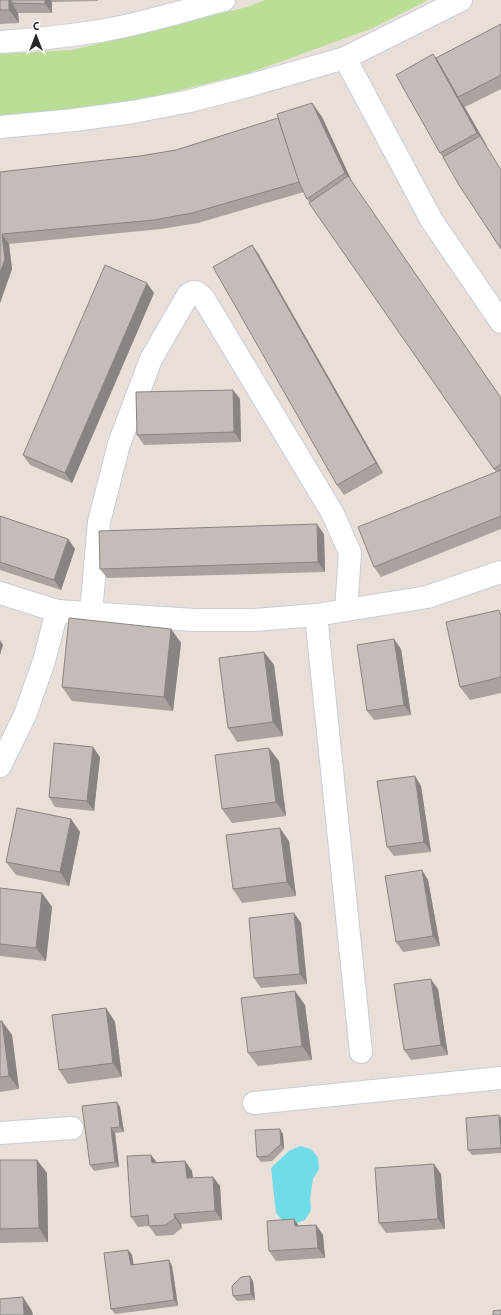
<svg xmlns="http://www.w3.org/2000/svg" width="501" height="1315" font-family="'PT Sans',sans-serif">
	<rect width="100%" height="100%" fill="#e9dfd9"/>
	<!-- green -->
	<polygon fill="#bbde97" points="265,0 428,0 373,28 249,73 161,95 92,108 0,119 0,54 72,50 247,7"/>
	<!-- water -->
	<polygon fill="#6fdce7" points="300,1146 311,1149 318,1158 319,1169 313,1179 310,1199 311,1210 305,1220 294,1224 283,1221 276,1213 271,1168 289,1151"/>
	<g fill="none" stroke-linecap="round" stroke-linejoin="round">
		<defs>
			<g id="minor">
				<path d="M0 42C33 40 67 36 100 31 142 24 183 11 224 0"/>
				<polyline points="345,58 432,221 501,322"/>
				<polyline points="0,127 74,120 133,112 190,101 251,85 345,58 461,0"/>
				<polyline points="0,593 57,611 194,620 254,620 316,615 427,597 501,572"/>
				<path d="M91 613 99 522 119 444 151 359 188 295C195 289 198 293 204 299L333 514 350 553 346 610"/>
				<polyline points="316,615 361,1052"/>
				<polyline points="0,766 25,715 44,661 57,611"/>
				<polyline points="254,1103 501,1078"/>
				<polyline points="0,1133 72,1128"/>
			</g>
		</defs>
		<!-- minor casing -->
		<use href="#minor" stroke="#c7cdd8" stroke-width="24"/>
		<!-- minor -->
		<use href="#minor" stroke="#fff" stroke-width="22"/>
	</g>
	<!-- wall -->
	<g fill="#a9a29e">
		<polygon points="0,0 98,0 98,1 52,2 52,13 18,13 19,23 0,24"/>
		<polygon points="501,24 501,89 465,107 464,106 487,146 443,157 440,153 433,54 436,58"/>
		<polygon points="312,103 322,117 354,186 501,398 501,529 381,577 374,567 496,472 307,199 304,192 198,223 161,229 9,244 12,269 0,303 0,172 140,156 176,150 278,118"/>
		<polygon points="252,245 259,255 383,473 344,495 337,485"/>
		<polygon points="154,293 72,483 30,465 23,455"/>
		<polygon points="233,390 240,399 241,442 144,445 137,435"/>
		<polygon points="0,516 68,539 75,549 61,590 0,570"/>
		<polygon points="324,534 325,572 107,578 100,569"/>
		<polygon points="501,612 501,693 470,700 460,687"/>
		<polygon points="171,629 181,643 173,711 72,701 62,687"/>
		<polygon points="401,649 411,715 374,720 367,711"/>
		<polygon points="264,652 274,665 283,736 237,742 228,728"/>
		<polygon points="100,757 94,811 55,807 49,797"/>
		<polygon points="279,761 286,816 232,823 222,809"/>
		<polygon points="415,776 421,786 431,852 394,856 387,847"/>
		<polygon points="71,819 80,832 69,886 16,875 6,862"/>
		<polygon points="289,841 296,896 242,903 233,889"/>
		<polygon points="422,870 428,880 440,946 403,952 396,942"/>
		<polygon points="0,888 42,893 52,907 46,961 0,956"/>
		<polygon points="294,913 301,923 307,984 261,988 254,978"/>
		<polygon points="438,989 448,1055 411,1060 404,1050"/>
		<polygon points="295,991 305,1005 312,1060 258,1066 248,1053"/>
		<polygon points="106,1008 115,1022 122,1077 68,1084 59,1070"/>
		<polygon points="0,1021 12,1035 19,1089 0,1092"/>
		<polygon points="120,1107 124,1132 115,1133 119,1167 94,1171 90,1165"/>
		<polygon points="499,1115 501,1118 501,1153 472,1155 468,1150"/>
		<polygon points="283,1134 284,1149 272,1161 261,1162 257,1157"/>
		<polygon points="151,1155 157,1162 185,1161 192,1171 193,1178 213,1177 220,1186 222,1220 181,1224 182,1228 173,1235 156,1236 149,1226 138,1227 131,1217"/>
		<polygon points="0,1160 37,1160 47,1173 48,1242 0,1243"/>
		<polygon points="441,1174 445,1229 386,1233 379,1223"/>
		<polygon points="294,1219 299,1226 316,1225 323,1235 325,1258 276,1261 269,1251"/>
		<polygon points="128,1250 132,1255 134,1265 169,1260 172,1266 178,1306 115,1314 111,1309"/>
		<polygon points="253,1281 255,1300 237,1301 233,1296"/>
	</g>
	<!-- shaded-wall -->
	<g fill="#898481">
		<polygon points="9,0 18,0 12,3 18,13 19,23 9,10"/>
		<polygon points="45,0 51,0 52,2 52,13 45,4"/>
		<polygon points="433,54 443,68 458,97 464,106 487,146 477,133"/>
		<polygon points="312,103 322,117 354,186 501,398 345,173"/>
		<polygon points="2,234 9,244 12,269 0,303 0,273"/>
		<polygon points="252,245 259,255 383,473 376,463"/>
		<polygon points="147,283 154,293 72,483 65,473"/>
		<polygon points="233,390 240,399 241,442 234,432"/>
		<polygon points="317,524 324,534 325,572 318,562"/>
		<polygon points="68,539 75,549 61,590 54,580"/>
		<polygon points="171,629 181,643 173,711 164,697"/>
		<polygon points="394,639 401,649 411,715 404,705"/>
		<polygon points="0,640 3,645 0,655"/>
		<polygon points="264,652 274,665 283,736 273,722"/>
		<polygon points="93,747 100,757 94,811 87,801"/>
		<polygon points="269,748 279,761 286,816 276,802"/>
		<polygon points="415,776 421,786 431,852 424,842"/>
		<polygon points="71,819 80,832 69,886 60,872"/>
		<polygon points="280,828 289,841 296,896 287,882"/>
		<polygon points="422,870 428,880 440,946 433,936"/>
		<polygon points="42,893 52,907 46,961 36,948"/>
		<polygon points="294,913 301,923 307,984 300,974"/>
		<polygon points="431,979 438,989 448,1055 441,1045"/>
		<polygon points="295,991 305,1005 312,1060 302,1046"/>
		<polygon points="106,1008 115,1022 122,1077 113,1063"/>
		<polygon points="2,1021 12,1035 19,1089 9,1076"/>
		<polygon points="117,1102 120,1107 124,1132 120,1127"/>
		<polygon points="499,1115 501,1118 501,1148"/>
		<polygon points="111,1128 115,1133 119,1167 115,1162"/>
		<polygon points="280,1129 283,1134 284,1149 281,1144"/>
		<polygon points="151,1155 158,1165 152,1163"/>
		<polygon points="37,1160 47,1173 48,1242 39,1228"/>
		<polygon points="185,1161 192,1171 194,1188 187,1178"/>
		<polygon points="434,1164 441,1174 445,1229 438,1219"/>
		<polygon points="213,1177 220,1186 222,1220 215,1211"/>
		<polygon points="174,1214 181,1224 182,1228 175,1218"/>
		<polygon points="294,1219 301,1229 295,1226"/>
		<polygon points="316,1225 323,1235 325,1258 318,1248"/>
		<polygon points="128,1250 132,1255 134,1270 131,1265"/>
		<polygon points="169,1260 172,1266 178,1306 174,1300"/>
		<polygon points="250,1276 253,1281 255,1300 251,1294"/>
		<polygon points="23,1297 32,1311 33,1315 24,1315"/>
	</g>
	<!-- building -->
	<g fill="#c4bcb8" stroke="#898481">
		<rect x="0" y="0" width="9" height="10"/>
		<polygon points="11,0 45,0 45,4 12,3"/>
		<polygon points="501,24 501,75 458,97 436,58"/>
		<polygon points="433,54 477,133 440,153 396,75"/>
		<polygon points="312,103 345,173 307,199 297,178 277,114"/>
		<polygon points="278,118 299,182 192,213 154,220 2,234 5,259 0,273 0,172 140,156 176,150"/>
		<polygon points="480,136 501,170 501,249 459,185 443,157"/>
		<polygon points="348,176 501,398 501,464 494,469 309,203"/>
		<polygon points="252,245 376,463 337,485 213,267"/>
		<polygon points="105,265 147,283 65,473 23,455"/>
		<polygon points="233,390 234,432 137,435 136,392"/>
		<polygon points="501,470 501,516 374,567 358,527"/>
		<polygon points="0,516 68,539 54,580 0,562"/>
		<polygon points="317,524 318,562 100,569 99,531"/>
		<polygon points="499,610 501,616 501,677 460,687 446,622"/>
		<polygon points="69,618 171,629 164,697 62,687"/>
		<polygon points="394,639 404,705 367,711 357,645"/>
		<polygon points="264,652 273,722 228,728 219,658"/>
		<polygon points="54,743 93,747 87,801 49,797"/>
		<polygon points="269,748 276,802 222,809 215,755"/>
		<polygon points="415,776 424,842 387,847 377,781"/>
		<polygon points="17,808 71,819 60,872 6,862"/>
		<polygon points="280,828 287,882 233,889 226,835"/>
		<polygon points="422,870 433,936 396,942 385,876"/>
		<polygon points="0,888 42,893 36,948 0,944"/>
		<polygon points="294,913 300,974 254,978 249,918"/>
		<polygon points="431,979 441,1045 404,1050 394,984"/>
		<polygon points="295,991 302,1046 248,1053 241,998"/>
		<polygon points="106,1008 113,1063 59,1070 52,1015"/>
		<polygon points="0,1021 2,1021 9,1076 0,1077"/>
		<polygon points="117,1102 120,1127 111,1128 115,1162 90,1165 82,1106"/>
		<polygon points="499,1115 501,1148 468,1150 466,1118"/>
		<polygon points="280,1129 281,1144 268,1156 257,1157 255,1130"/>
		<polygon points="151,1155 152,1163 185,1161 187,1178 213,1177 215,1211 174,1214 175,1218 166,1225 149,1226 148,1215 131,1217 127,1156"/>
		<polygon points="0,1160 37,1160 39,1228 0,1229"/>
		<polygon points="434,1164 438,1219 379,1223 375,1168"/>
		<polygon points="294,1219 295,1226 316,1225 318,1248 269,1251 267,1221"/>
		<polygon points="128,1250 131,1265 169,1260 174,1300 111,1309 104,1253"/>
		<polygon points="250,1276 251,1294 233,1296 232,1286 241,1277"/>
		<polygon points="23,1297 24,1315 0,1315 0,1299"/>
		<polygon points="501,1310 501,1315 493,1315 493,1311"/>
	</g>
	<!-- north arrow -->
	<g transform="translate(36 36)" stroke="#ffffff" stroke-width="3" paint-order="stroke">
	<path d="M0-3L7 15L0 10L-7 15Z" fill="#272727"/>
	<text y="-6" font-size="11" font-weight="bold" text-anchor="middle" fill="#272727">С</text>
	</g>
</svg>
